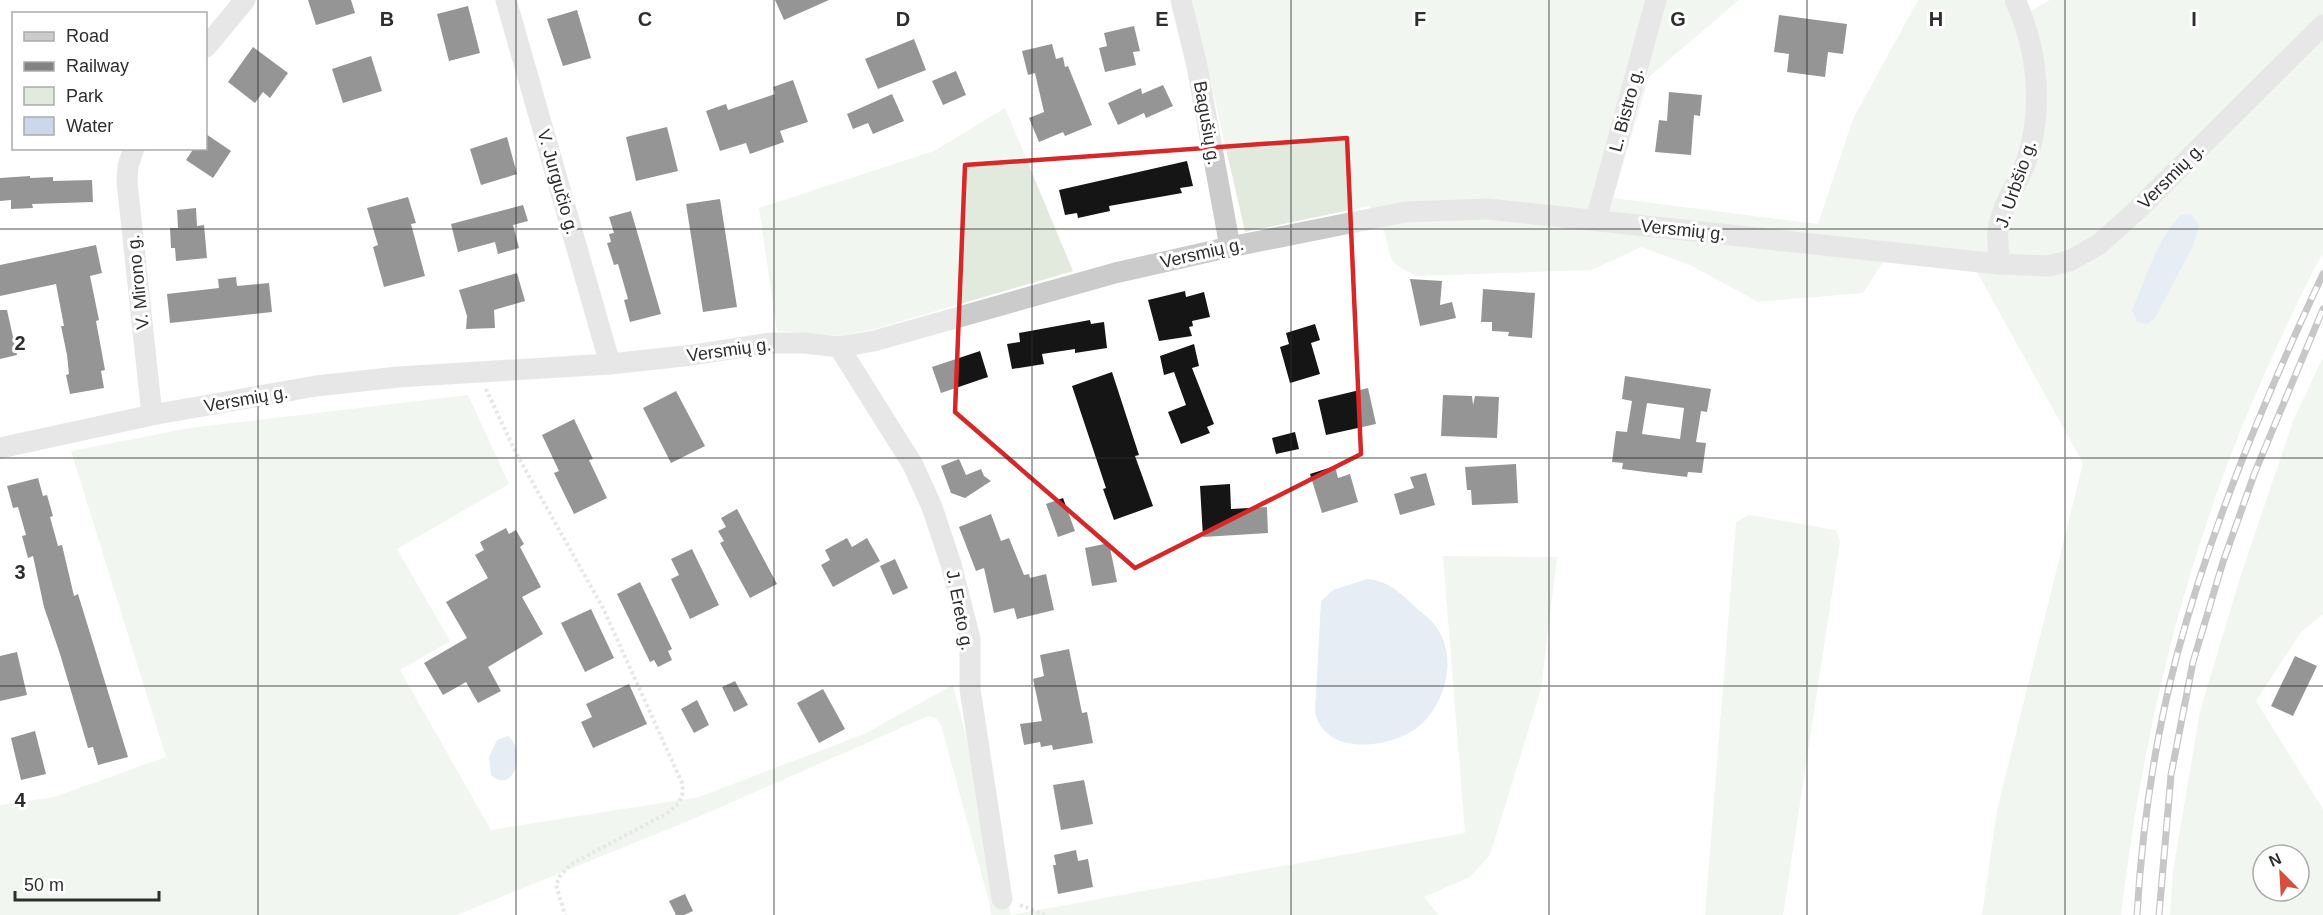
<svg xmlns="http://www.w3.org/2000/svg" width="2323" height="915" font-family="Helvetica,sans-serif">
	<rect width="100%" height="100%" fill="#fff"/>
	<!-- green -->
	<g fill="#e2eadd" fill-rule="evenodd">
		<path d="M1192 0H1739L1649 77 1613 198 1818 224 1853 119 1918 0H2003L2015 20 2050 0H2323V253C2305 285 2290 318 2275 351 2192 529 2144 720 2121 915H1982L1997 810 2083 463 1977 272 1883 262 1863 293 1758 302 1690 265 1641 247 1592 270 1417 276C1381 260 1394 256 1382 226 1379 219 1373 212 1369 206L1245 232Z"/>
		<polygon points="1005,108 1073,271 875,329 842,336 777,331 759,208 934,151"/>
		<path d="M2323 357V614L2301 632 2256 701 2323 809V915H2170L2173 871 2200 711 2239 581 2293 421ZM2263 855H2299V891H2263Z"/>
		<polygon points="468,395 509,484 397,549 450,641 400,670 491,830 699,797 864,734 953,685 1011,915 1465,833 1443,556 1557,557 1541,689 1490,855 1470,877 1424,897 1439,915 991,915 989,902 941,725 936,718 928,716 698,817 457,915 0,915 0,805 54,797 166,757 71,451 190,428"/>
		<polygon points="1749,515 1836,530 1840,541 1783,915 1705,915 1736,522"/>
	</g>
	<!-- water -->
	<g fill="#cbd8e9">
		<path d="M2191 214 2199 225 2193 246 2155 318 2147 324 2137 322 2132 310C2146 278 2156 241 2181 215Z"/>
		<path d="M1367 579C1391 581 1403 596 1420 611 1425 615 1430 619 1434 624 1459 654 1447 703 1418 727 1391 749 1323 757 1315 711L1321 601 1333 590Z"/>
		<path d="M508 736C526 749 515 796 491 775L489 757 497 740Z"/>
	</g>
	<!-- building -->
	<g fill="#151515" fill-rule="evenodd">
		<polygon points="308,0 351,0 355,13 316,25"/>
		<polygon points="775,0 829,0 784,20"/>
		<polygon points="468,6 480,53 449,61 437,14"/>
		<polygon points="577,10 591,58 563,66 547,19"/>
		<polygon points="1779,15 1847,24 1843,54 1828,52 1825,77 1787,72 1789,54 1774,52"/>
		<polygon points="1134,26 1140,51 1133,52 1136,65 1105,72 1099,48 1107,46 1104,33"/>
		<polygon points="914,39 926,70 878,89 865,59"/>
		<polygon points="1052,44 1056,59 1063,57 1065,67 1068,66 1092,125 1065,136 1063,132 1039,142 1029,118 1044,112 1035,73 1028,75 1022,51"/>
		<polygon points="253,47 288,73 270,98 263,92 255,103 228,82"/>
		<polygon points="371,56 382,91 343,103 332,69"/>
		<polygon points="956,71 966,95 943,105 932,81"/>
		<polygon points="793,80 808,122 780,131 784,142 750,154 746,143 720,151 706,111 726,104 728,110 775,94 773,87"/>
		<polygon points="1163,85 1173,106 1146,118 1144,113 1118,125 1108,103 1141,88 1142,94"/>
		<polygon points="1669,92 1702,95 1700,116 1694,115 1691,155 1655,152 1659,120 1667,121"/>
		<polygon points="892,94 904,121 873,134 868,123 853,129 847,114"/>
		<polygon points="667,127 678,171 636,181 626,137"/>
		<polygon points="206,134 231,151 213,178 186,160 194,148 206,148"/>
		<polygon points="507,137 517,174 481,185 470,149"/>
		<polygon points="1187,161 1193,186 1180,188 1182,193 1109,206 1110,211 1078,218 1077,213 1065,215 1059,190"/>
		<polygon points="30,176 30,178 53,177 53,181 92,180 93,202 32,204 33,208 11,209 11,200 0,201 0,178"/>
		<polygon points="408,197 416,223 411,224 425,276 384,287 373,247 378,245 367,208"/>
		<polygon points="720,199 737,307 703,312 686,204"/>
		<polygon points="523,205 528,221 513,225 519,248 498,254 495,242 458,252 451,224"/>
		<polygon points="196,208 197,226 204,225 207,258 176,261 175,248 171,248 170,228 178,228 177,210"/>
		<polygon points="631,211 661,314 630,322 624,300 628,299 618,264 614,265 607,243 611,242 609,234 614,233 609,217"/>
		<polygon points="96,245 102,273 90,276 99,320 96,321 105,370 101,371 104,388 70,394 66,375 69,374 67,355 61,326 64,326 56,284 0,296 0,265"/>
		<polygon points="517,273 525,301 494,310 495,328 466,329 467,316 459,290"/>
		<polygon points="236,277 237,286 269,283 272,312 170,323 167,294 219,288 218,279"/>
		<polygon points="1410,279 1442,281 1440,305 1452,302 1456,318 1420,326"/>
		<polygon points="1483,289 1535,293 1532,338 1508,336 1509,332 1492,331 1492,322 1481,322"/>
		<polygon points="1185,291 1186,297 1204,292 1210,317 1192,321 1193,326 1189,327 1192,336 1159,341 1148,300"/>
		<polygon points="0,310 7,310 17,355 0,359"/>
		<polygon points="1090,320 1091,324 1104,322 1107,348 1075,353 1075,349 1042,354 1044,364 1012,369 1007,344 1020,342 1019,333"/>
		<polygon points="1315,324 1320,340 1311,343 1320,374 1290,383 1280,347 1289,344 1286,333"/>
		<polygon points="1194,344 1199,366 1192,368 1214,424 1207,427 1210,433 1181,444 1168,412 1186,405 1174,372 1164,375 1160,356"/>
		<polygon points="980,351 988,377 941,393 932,367"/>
		<polygon points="1112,372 1139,455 1135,456 1153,506 1114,520 1103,489 1106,488 1072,386"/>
		<path d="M1625 376 1711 389 1707 412 1701 411 1696 442 1706 443 1702 473 1688 472 1687 477 1645 472 1622 469 1623 463 1612 462 1616 431 1627 432 1632 401 1622 399ZM1647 403 1684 408 1680 439 1642 434Z"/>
		<polygon points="1368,388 1376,424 1326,435 1318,400"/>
		<polygon points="676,391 705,446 671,463 643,408"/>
		<polygon points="1443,395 1472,396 1473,405 1475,396 1499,397 1497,438 1441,436"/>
		<polygon points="574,419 593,459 589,460 607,498 574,514 554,473 559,471 542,435"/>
		<polygon points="1295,432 1299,449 1276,454 1272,438"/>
		<polygon points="959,459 966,475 981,469 984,476 991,481 965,498 951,493 941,466"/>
		<polygon points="1516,464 1518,503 1472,505 1471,490 1467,490 1465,467"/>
		<polygon points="1335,466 1338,478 1350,474 1358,502 1322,513 1310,474"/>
		<polygon points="1426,473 1435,505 1400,515 1394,494 1414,488 1410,477"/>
		<polygon points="38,478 43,496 47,495 53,516 50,517 58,546 62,545 74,596 78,594 128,757 98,765 93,747 88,748 60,654 44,607 33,556 28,558 22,536 26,535 18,507 13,508 7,486"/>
		<polygon points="1230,484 1231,509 1267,507 1268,533 1203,537 1200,486"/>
		<polygon points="1063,498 1075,531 1058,537 1046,504"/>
		<polygon points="737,509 777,584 750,598 720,543 724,541 718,531 726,527 721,518"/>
		<polygon points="991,514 1001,541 1009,538 1024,575 1029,574 1030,578 1046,574 1054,610 1017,619 1014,608 994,613 984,568 976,571 959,527"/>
		<polygon points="506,528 509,534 516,530 524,544 520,547 541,587 522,597 543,634 488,667 501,691 478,703 466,682 443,695 424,663 467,638 446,602 488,578 475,555 484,550 480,542"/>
		<polygon points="847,538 852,547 867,538 880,561 833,587 821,565 830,560 825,550"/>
		<polygon points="1109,543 1117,582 1092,586 1085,548"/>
		<polygon points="692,549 719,605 690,619 671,579 679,575 671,559"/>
		<polygon points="895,559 908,588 893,595 880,566"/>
		<polygon points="640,582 672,649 668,651 672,660 658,667 654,660 650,662 617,594"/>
		<polygon points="591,609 614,658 585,672 561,623"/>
		<polygon points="1069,649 1082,713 1087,712 1093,743 1053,750 1052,745 1041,747 1040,742 1024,745 1020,724 1042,721 1033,679 1044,676 1040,655"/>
		<polygon points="17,652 27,695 0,701 0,656"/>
		<polygon points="2295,656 2317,666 2293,716 2271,706"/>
		<polygon points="735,681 748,705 734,712 722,687"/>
		<polygon points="629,684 647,724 593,748 581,722 592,717 586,704"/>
		<polygon points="823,689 845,729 819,743 797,703"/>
		<polygon points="697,700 709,725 694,733 681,709"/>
		<polygon points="35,731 46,774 21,780 11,738"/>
		<polygon points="1084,780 1093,824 1061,830 1053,785"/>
		<polygon points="1076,850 1078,861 1088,859 1093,887 1058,894 1053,865 1056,865 1054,855"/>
		<polygon points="685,894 693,911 684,915 676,915 669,901"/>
	</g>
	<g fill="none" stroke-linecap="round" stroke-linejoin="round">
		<!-- path -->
		<g stroke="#cbcbcb" stroke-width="4" stroke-dasharray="3 3" stroke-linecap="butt">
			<path d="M486 389 516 453 603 608 682 783C685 798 678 805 666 814L571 864 560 876 556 885 565 915"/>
			<polyline points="1020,905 1045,915"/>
		</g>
		<!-- minor -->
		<g stroke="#cbcbcb" stroke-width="21">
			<polyline points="506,0 610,364"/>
			<polyline points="1181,0 1197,66 1230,247"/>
			<polyline points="206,47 245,0"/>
			<polyline points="134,148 128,166 127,182 152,415"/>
			<polyline points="1596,220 1656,0"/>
			<path d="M1999 264C1999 253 1997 242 1998 231 2001 207 2017 185 2026 162 2044 111 2038 49 2015 0"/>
			<polyline points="839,347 913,465 932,507 951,564 970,639 970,689 1002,899"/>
			<polyline points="0,448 152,415 316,386 398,377 610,364 693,355 770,343 804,343 839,347 874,341 1115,273 1230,247 1405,212 1488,209 1999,264 2048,266 2069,261 2098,245 2134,213 2323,25"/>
		</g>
		<defs>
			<g id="rail">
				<path d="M2137 915C2142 829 2155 738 2177 655 2212 524 2265 398 2323 274"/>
				<polyline points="2159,915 2171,775 2193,662 2223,562 2255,472 2323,309"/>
			</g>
		</defs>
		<!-- rail casing -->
		<use href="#rail" stroke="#838383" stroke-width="7"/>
		<!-- rail -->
		<use href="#rail" stroke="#fff" stroke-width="4.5" stroke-dasharray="14" stroke-linecap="butt"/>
	</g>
	<!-- marked area -->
	<path d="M0 0H2323V915H0ZM1347 138 1361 454 1135 568 955 412 965 165Z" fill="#fff" fill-opacity=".55" fill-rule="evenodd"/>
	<path fill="none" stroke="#d62828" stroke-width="4.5" stroke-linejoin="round" d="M1347 138 1361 454 1135 568 955 412 965 165Z"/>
	<!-- grid -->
	<path fill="none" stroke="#2e2e2e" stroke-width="1.5" stroke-opacity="0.55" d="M258 0V915M516 0V915M774 0V915M1032 0V915M1291 0V915M1549 0V915M1807 0V915M2065 0V915M0 229H2323M0 458H2323M0 686H2323"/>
	<g text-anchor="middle" stroke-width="6" stroke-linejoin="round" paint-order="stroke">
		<!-- street labels -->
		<g font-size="18" fill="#2e2e2e" stroke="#fff">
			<text transform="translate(1626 110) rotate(-75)" y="6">L. Bistro g.</text>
			<text transform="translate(1207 123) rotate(80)" y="6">Bagušių g.</text>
			<text transform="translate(2171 176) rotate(-45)" y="6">Versmių g.</text>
			<text transform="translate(558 182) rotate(74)" y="6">V. Jurgučio g.</text>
			<text transform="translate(2016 184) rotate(-71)" y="6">J. Urbšio g.</text>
			<text transform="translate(1683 230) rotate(6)" y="6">Versmių g.</text>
			<text transform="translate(1202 253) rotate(-13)" y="6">Versmių g.</text>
			<text transform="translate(138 282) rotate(-96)" y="6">V. Mirono g.</text>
			<text transform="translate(729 350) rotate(-8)" y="6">Versmių g.</text>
			<text transform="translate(246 399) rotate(-10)" y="6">Versmių g.</text>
			<text transform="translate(960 610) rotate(79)" y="6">J. Ereto g.</text>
		</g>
	</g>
	<g font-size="20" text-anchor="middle" font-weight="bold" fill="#2e2e2e" stroke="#fff" stroke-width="6" stroke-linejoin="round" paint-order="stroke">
		<text x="387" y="26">B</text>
		<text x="645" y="26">C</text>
		<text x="903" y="26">D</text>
		<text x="1162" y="26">E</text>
		<text x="1420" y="26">F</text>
		<text x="1678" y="26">G</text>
		<text x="1936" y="26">H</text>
		<text x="2194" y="26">I</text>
		<text x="20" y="350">2</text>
		<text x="20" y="579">3</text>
		<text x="20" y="807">4</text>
	</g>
	<!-- legend -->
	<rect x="12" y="12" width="195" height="138" fill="#ffffff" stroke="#ababab" stroke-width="1.5"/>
	<rect x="24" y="32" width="30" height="9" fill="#cbcbcb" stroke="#ababab" stroke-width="1.5"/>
	<text x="66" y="42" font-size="18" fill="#2e2e2e">Road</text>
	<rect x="24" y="62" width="30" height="9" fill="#838383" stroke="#ababab" stroke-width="1.5"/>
	<text x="66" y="72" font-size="18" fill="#2e2e2e">Railway</text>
	<rect x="24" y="87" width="30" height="18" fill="#e2eadd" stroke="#ababab" stroke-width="1.5"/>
	<text x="66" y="102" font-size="18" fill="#2e2e2e">Park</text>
	<rect x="24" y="117" width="30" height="18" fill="#cbd8e9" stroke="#ababab" stroke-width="1.5"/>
	<text x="66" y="132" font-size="18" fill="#2e2e2e">Water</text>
	<!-- north arrow -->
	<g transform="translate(2281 873) rotate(336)"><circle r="28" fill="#ffffff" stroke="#ababab" stroke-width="1.5"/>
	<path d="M0-4.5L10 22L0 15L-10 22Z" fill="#d74e3f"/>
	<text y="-9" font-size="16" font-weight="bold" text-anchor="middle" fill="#2e2e2e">N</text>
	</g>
	<!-- scale -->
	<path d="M15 891v9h144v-9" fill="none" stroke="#2e2e2e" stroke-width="3"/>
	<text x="24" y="891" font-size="18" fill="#2e2e2e" stroke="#ffffff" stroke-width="4.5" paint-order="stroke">50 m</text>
</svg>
